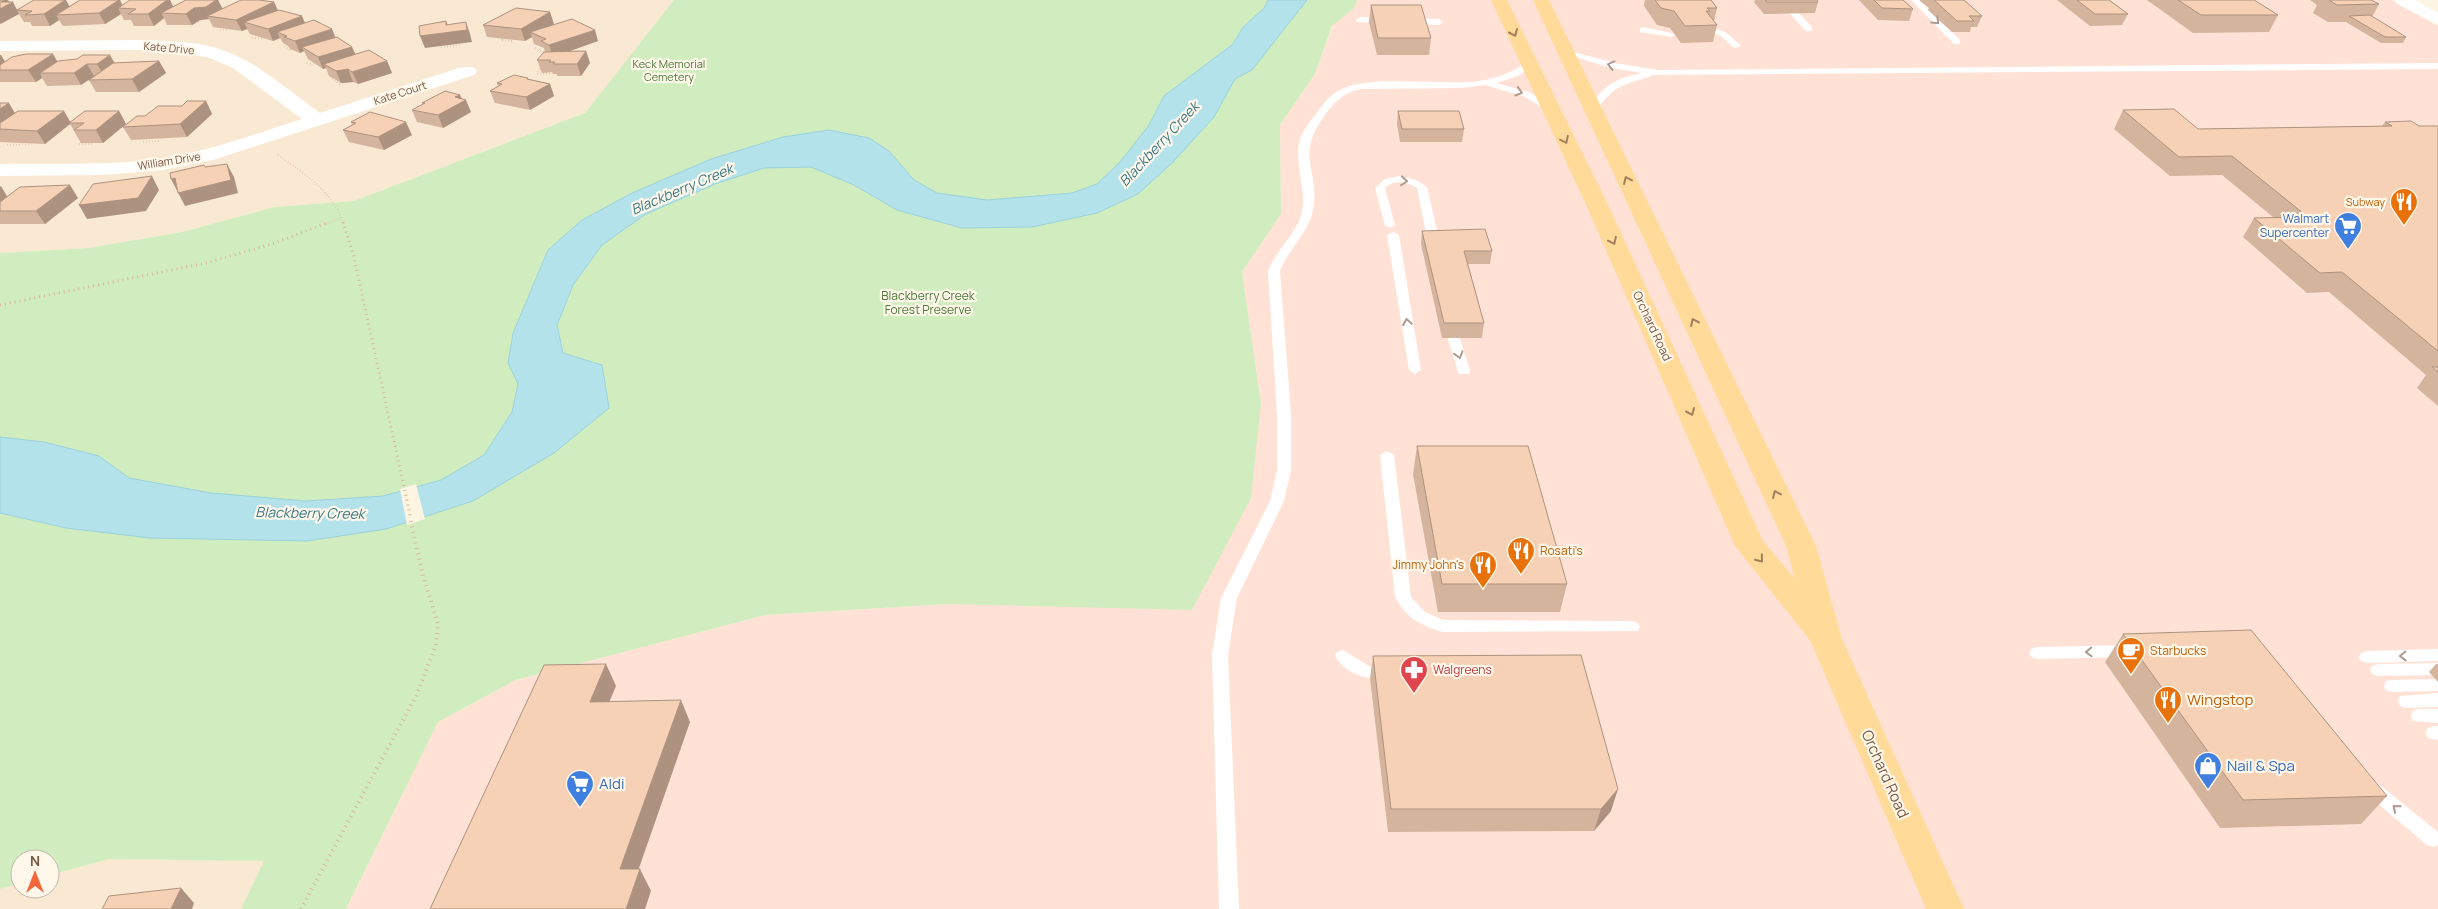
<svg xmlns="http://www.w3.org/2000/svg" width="2438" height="909" font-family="Manrope,sans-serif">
	<rect width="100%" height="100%" fill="#fef4e2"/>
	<!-- residential -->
	<g fill="#f9e8d2">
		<polygon points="0,0 674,0 585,113 354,201 274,207 182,232 89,248 0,253"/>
		<polygon points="109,859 265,861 241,909 0,909 0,889 20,883 20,889 50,889 50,875"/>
	</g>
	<!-- commercial -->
	<polygon fill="#ffe2d5" points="1342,0 2391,0 2438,26 2438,909 346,909 438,722 516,680 766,615 948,604 1261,403 1242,272 1281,214 1280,125 1315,74"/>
	<!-- green -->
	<polygon fill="#d1edbf" points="674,0 1357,0 1354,8 1332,26 1315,74 1280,125 1281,214 1242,272 1261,403 1251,498 1192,610 948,604 766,615 516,680 438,722 346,909 241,909 264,861 109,859 50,875 50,859 20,859 20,883 0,889 0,253 89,248 182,232 274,207 354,201 585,113"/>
	<!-- water -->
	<polygon fill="#b4e2ea" stroke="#99d2dd" points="1268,0 1307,0 1252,70 1235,79 1214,117 1173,162 1138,194 1097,213 1032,227 962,228 897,210 854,185 811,167 764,168 715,184 646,214 602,245 573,285 557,325 563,353 602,365 609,408 554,453 473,501 386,529 307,541 150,538 66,528 0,513 0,437 44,442 99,456 129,478 211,493 306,501 383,496 441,480 484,455 512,412 518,384 508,363 513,333 548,250 582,220 632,193 711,159 783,137 829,130 869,138 889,151 914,180 937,193 987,200 1072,193 1097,184 1120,162 1149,125 1164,96 1233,44 1243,27 1264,8"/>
	<!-- pier -->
	<polygon fill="#fef4e2" points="416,484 425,519 407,525 400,489"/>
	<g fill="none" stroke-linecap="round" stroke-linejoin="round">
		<!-- path-far2 -->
		<g stroke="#dcb499" stroke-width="2" stroke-dasharray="0.5 2.5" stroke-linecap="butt">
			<polyline points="190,26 202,20"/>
			<polyline points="220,30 229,30"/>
			<polyline points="252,38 263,39"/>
			<polyline points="505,38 501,40 513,41"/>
			<polyline points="284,47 291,50"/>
			<polyline points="441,47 462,45"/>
			<polyline points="535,48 543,52 548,50"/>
			<polyline points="307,63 315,65"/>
			<polyline points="540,69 537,74 554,73"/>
			<polyline points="332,79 340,84 348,82"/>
			<polyline points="83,140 79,144 92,144"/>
			<polyline points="143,142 159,141"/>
			<polyline points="7,145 31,144"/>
			<path d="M278 155C305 174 332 191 344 224"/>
			<polyline points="326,224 341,218"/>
		</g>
		<!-- path-far1 -->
		<g stroke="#dcb499" stroke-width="3" stroke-dasharray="1 4" stroke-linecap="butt">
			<polyline points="343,222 353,253 411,519"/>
			<polyline points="0,305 206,263 275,243 329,222"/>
		</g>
		<!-- path -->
		<polyline stroke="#dcb499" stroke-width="4" stroke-dasharray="1 4.5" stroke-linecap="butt" points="301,909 417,694 436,645 438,624 422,572 410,518"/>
		<!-- service -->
		<g fill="#fff" fill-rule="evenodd">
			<polygon points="1777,0 1786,0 1812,27 1812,31 1806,31"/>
			<polygon points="1911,0 1920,0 1960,40 1960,44 1954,44"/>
			<polygon points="1360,17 1439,19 1443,22 1439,25 1357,22 1356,20"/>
			<polygon points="1708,26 1727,33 1741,46 1734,48 1721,36 1705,31 1705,27"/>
			<polygon points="1643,27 1676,34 1672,37 1640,32 1640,28"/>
			<path d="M1562 49 1615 63 1658 70 2438 63V69L1651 75 1650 77C1622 84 1613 87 1596 111L1593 112 1588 109C1604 85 1614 79 1642 73L1611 68 1562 53Z"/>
			<path d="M1529 62 1534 65 1532 67 1518 76 1496 83 1529 92 1552 106V110H1546L1523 96 1485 85 1462 88 1362 89C1347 91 1337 99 1328 111 1291 158 1323 170 1312 214 1307 234 1288 250 1280 271L1291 414V470L1284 501 1237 598 1228 655 1239 909H1219L1212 655 1221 598 1270 501 1277 470V414L1268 271C1276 250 1298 232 1302 212 1307 187 1292 161 1301 136 1305 128 1310 121 1316 114 1322 105 1330 95 1340 90 1369 74 1443 86 1479 81 1490 79 1502 76 1512 71 1518 68 1523 64 1529 62Z"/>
			<path d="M1400 176 1416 180 1427 187 1440 243 1438 245 1434 246 1428 243 1417 188C1407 182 1395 179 1385 188L1395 225 1390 228 1385 225 1375 188 1385 179Z"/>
			<polygon points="1393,232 1399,235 1421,370 1415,374 1409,370 1387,235"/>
			<polygon points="1454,335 1460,339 1470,371 1469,374 1459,374 1458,371 1448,339"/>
			<path d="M1387 451 1394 455 1411 597 1425 612 1443 620 1632 621 1638 623 1640 627 1638 631 1443 632C1421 626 1406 618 1395 597L1380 455Z"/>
			<polygon points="2130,645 2136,647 2138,651 2136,655 2130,657 2037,659 2031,657 2029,653 2031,649 2037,647"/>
			<polygon points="2438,649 2438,661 2367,663 2361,661 2359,657 2361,653 2367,651"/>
			<path d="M1343 650 1369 666 1396 668 1398 672 1396 676C1375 683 1346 676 1335 656L1337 652Z"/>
			<polygon points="2438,663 2438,675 2378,676 2372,674 2370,670 2372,666 2378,664"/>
			<polygon points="2438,679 2438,691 2392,692 2386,691 2384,686 2386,681 2392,680"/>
			<polygon points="2438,693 2438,707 2406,708 2400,706 2398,701 2400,696"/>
			<polygon points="2419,709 2438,709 2438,723 2413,721 2411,716 2413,711"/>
			<polygon points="2434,726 2438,726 2438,740 2428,738 2425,733 2428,728"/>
			<polygon points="2370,780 2376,782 2438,832 2438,845 2433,847 2427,845 2364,792 2361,787 2364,782"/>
		</g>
		<!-- minor -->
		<g fill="#fff" fill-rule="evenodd">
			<polygon points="2395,0 2415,0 2438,13 2438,25 2397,4"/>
			<path d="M143 40C168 41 195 41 219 49 254 59 290 92 320 113L462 67H474L477 71 474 75 213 160 163 170 103 175 0 176V164C54 163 110 166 163 158 211 151 257 133 302 119L233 68 210 58 180 52 143 50 0 51V41Z"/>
		</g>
		<!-- primary -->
		<polygon fill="#ffda98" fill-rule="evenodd" points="1491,0 1507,0 1610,209 1763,541 1795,579 1786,546 1533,0 1549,0 1816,546 1842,639 1964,909 1926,909 1810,640 1735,546 1588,209"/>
	</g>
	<!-- wall -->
	<g fill="#d4b49d">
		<polygon points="80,0 120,0 122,5 170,0 173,7 186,0 218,0 223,9 274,2 278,10 335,37 356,54 387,61 392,73 358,84 353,82 341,83 329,76 326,68 323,69 308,59 304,51 300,53 290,49 288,46 283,43 280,38 273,41 250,34 247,29 242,31 213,27 209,19 200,20 192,25 167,25 164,18 154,26 134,26 131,20 124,20 121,14 105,24 63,26 59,20 50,26 32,26 30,22 24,22 19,14 1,24 9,2 17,10 70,6"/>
		<polygon points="1645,0 1711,0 1717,8 1714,21 1717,25 1713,42 1681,43 1670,28 1657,25 1644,6"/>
		<polygon points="1755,0 1817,0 1818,2 1815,13 1764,14 1754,2"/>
		<polygon points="1859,0 1903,0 1913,9 1909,21 1878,20"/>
		<polygon points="1920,0 1964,0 1982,16 1977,27 1971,27 1970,32 1952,32 1928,10 1929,8 1920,1"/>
		<polygon points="2057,0 2109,0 2128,14 2122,25 2090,26"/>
		<polygon points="2147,0 2254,0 2278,15 2269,32 2193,33"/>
		<polygon points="2310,0 2371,0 2379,4 2372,17 2406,37 2403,43 2381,43 2346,22 2328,22 2313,13 2317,5"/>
		<polygon points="1371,5 1431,38 1429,55 1377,55 1369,22"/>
		<polygon points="554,24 552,25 598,41 570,51 586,51 590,63 581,76 557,76 557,74 553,74 553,72 542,73 537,60 545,52 544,48 534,44 532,37 525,41 487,37 483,25"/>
		<polygon points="0,55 5,62 115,63 159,61 166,73 139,92 96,92 89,80 81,85 47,86 42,78 36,82 0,82"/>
		<polygon points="528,78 529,79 550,84 554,96 530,110 495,103 490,91 498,86 497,83"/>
		<polygon points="460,95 462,99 471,112 443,128 417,122 412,110 423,104 422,103"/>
		<polygon points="206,101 212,114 187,137 131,140 123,127 145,116 182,106"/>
		<polygon points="0,103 15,113 70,122 119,111 126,124 103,143 81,143 70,124 45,144 0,142"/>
		<polygon points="2123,110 2198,129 2382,126 2385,122 2419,126 2438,126 2438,406 2417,388 2426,375 2329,292 2307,293 2243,237 2254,218 2273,217 2222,175 2170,176 2114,129"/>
		<polygon points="1398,111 1464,129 1462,142 1400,142 1397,124"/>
		<polygon points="351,122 412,135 384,150 349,142 343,130 352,125"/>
		<polygon points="0,186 7,196 78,198 45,224 0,224"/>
		<polygon points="1422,231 1492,251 1490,264 1468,264 1484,323 1482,338 1442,338 1421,244"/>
		<polygon points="1417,446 1567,584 1560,612 1438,612 1413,474"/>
		<polygon points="2123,634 2387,796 2361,824 2220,828 2105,662"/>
		<polygon points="1373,656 1611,811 1594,831 1388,832 1370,678"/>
		<polygon points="2436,664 2438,664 2438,682 2429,672"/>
	</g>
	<!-- shaded-wall -->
	<g fill="#ad927f">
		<polygon points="5,0 8,0 10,4 13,2 19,14 0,24 0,9 1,2"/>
		<polygon points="65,0 66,0 72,11 56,15 59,20 50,26 44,14"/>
		<polygon points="119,0 120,0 124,8 118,8 121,14 105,24 99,13"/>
		<polygon points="167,0 170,0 175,10 161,13 164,18 154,26 148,14"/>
		<polygon points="216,0 218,0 223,10 210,16 206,7"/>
		<polygon points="274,2 279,14 244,22 247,29 242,31 236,20"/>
		<polygon points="206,7 210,16 207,16 209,19 200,20 192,25 186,14 194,8"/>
		<polygon points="550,12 554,24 536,35 530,32 532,37 525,41 521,29"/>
		<polygon points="302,16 307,28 277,32 280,38 273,41 268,29"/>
		<polygon points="446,21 450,32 466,22 470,34 472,42 425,48 420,36 446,25"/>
		<polygon points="332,29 337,41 302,47 304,51 300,53 295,41"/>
		<polygon points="595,30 598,41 553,57 549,45"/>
		<polygon points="352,47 358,59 324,64 326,68 323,69 318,57"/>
		<polygon points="586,51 590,63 581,76 577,64"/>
		<polygon points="53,54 60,66 40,73 42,78 36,82 28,70"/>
		<polygon points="0,55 1,55 8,67 0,70"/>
		<polygon points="110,55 117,67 104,76 97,64"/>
		<polygon points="159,61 166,73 139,92 132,79"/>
		<polygon points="387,61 392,73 358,84 352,72"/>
		<polygon points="87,64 94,76 81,85 74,73"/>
		<polygon points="348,69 353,82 341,83 336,71"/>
		<polygon points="550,84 554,96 530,110 526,97"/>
		<polygon points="460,95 463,101 466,100 471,112 443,128 438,115 455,97"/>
		<polygon points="206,101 212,114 187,137 180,124"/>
		<polygon points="9,103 16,115 0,127 0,109"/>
		<polygon points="64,111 71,123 69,123 70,124 45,144 37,131"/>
		<polygon points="119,111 126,124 103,143 96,130"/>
		<polygon points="406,122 412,135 384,150 378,137"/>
		<polygon points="227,164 234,177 238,193 185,206 171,179"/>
		<polygon points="152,176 159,190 146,211 87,219 79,205"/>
		<polygon points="70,185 78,198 45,224 36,211"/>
		<polygon points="1,186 9,200 0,207 0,187"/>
		<polygon points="606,664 616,686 600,724 590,702"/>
		<polygon points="681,700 690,722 631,891 620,869"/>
		<polygon points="1618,789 1611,811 1594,831 1601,809"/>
		<polygon points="640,869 651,891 645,909 626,909"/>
		<polygon points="181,888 194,903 192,909 171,909"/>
	</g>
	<!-- building -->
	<g fill="#f7d1b6" stroke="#ad927f">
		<polygon points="0,0 5,0 1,2 13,2 0,9"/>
		<polygon points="34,0 65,0 44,14 25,15 32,11 17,10"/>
		<polygon points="80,0 119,0 99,13 56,15"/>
		<polygon points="130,0 167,0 148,14 128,14 136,9 118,8"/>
		<polygon points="186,0 216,0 206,7 194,8 186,14 161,13"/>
		<polygon points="241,0 259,0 274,2 236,20 207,16"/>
		<polygon points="1655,0 1711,0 1717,8 1707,8 1710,11 1706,11 1717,25 1685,26 1674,11 1661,8"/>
		<polygon points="1765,0 1817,0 1818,2 1767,2"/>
		<polygon points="1874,0 1903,0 1913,9 1882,8"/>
		<polygon points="1934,0 1964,0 1982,16 1969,16 1974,21 1957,21"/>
		<polygon points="2077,0 2109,0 2128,14 2095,14"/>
		<polygon points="2178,0 2254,0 2278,15 2201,15"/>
		<polygon points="2329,0 2371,0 2379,4 2337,5"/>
		<polygon points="1371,5 1421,5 1431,38 1378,38"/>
		<polygon points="516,8 550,12 521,29 483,25"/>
		<polygon points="279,10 302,16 268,29 244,22"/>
		<polygon points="2370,15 2406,37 2385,37 2349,16"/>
		<polygon points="572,19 595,30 549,45 541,41 546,39 530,32"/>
		<polygon points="314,20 332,29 295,41 284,37 287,36 277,32"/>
		<polygon points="446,21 446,25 466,22 467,30 420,36 419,26"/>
		<polygon points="337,37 352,47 318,57 302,47"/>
		<polygon points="369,50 387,61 352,72 348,69 336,71 324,64"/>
		<polygon points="586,51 577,64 553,64 555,62 549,62 551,60 537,60 544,52"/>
		<polygon points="26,54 53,54 28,70 0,70 0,65 12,57"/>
		<polygon points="83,55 110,55 97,64 87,64 74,73 40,73 58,61 77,59"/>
		<polygon points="159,61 132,79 89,80 113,63"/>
		<polygon points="514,75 528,78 527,79 550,84 526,97 490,91 502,84 497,83"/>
		<polygon points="445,91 460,95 455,97 466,100 438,115 412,110 425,103 422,103"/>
		<polygon points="187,101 206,101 180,124 123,127 137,116 145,116 158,106 182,106"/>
		<polygon points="0,103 9,103 0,109"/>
		<polygon points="2174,109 2198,129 2392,126 2385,122 2411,121 2419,126 2438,126 2438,351 2342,272 2320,273 2254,218 2308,217 2232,156 2179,157 2123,110"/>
		<polygon points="18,111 64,111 37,131 0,129 0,123"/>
		<polygon points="85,111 119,111 96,130 74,130 84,123 69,123"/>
		<polygon points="1398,111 1459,111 1464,129 1402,129"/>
		<polygon points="370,112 406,122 378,137 343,130 356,123 351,122"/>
		<polygon points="227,164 231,180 178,193 175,178 171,179 170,173 204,165 205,167"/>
		<polygon points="152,176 138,198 79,205 93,184"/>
		<polygon points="70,185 36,211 0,211 0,202 20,187"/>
		<polygon points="1485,229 1492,251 1464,251 1484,323 1444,323 1422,231"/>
		<polygon points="2432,367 2438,367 2438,372"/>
		<polygon points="1417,446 1528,446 1567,584 1442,584"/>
		<polygon points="2251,630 2387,796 2243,800 2123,634"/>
		<polygon points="1581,655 1618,789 1601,809 1391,809 1373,656"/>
		<polygon points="606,664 590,702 681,700 620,869 640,869 626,909 430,909 544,665"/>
		<polygon points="181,888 171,909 102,909 109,896"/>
	</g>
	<!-- one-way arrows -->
	<defs><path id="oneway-chevron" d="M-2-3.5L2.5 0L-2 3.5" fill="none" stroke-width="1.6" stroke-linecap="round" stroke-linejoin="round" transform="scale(1.25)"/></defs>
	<g stroke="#af9b8f">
		<use href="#oneway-chevron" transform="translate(1936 21) rotate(44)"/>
		<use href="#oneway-chevron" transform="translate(1611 65) rotate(-165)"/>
		<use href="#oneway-chevron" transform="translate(1519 92) rotate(17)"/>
		<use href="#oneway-chevron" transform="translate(1404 181) rotate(5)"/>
		<use href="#oneway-chevron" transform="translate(1407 322) rotate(-99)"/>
		<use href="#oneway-chevron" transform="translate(1459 355) rotate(74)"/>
		<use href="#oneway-chevron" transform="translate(2089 652) rotate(178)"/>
		<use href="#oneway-chevron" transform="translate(2403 656) rotate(179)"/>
		<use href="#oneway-chevron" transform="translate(2396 808) rotate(-140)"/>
	</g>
	<g stroke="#a17f5e">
		<use href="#oneway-chevron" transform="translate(1514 33) rotate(66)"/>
		<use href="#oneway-chevron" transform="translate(1565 140) rotate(64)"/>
		<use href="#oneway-chevron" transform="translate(1627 180) rotate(-115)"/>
		<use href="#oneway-chevron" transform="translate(1613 241) rotate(65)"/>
		<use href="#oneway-chevron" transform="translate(1694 322) rotate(-115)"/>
		<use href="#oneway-chevron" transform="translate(1691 412) rotate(66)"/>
		<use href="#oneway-chevron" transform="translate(1776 494) rotate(-115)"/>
		<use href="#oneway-chevron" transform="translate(1760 559) rotate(51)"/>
	</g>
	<!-- icons -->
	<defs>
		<symbol id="restaurant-pin" viewBox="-11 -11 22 30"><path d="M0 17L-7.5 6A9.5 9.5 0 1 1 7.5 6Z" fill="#e8710a" stroke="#fff7ea"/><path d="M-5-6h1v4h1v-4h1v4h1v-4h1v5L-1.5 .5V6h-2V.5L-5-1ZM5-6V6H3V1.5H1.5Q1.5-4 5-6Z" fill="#fff"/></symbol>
		<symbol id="supermarket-pin" viewBox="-11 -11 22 30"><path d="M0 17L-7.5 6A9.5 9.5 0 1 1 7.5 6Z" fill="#3f7fe0" stroke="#fff7ea"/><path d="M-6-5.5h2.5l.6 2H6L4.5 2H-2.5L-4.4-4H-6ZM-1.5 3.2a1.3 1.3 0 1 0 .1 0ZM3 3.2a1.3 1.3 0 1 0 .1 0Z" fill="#fff"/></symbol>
		<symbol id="cafe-pin" viewBox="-11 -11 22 30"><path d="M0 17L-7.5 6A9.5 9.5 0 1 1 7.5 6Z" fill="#e8710a" stroke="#fff7ea"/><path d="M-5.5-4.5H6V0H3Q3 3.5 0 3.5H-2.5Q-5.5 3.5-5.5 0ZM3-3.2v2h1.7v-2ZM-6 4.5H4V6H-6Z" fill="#fff"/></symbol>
		<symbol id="pharmacy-pin" viewBox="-11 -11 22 30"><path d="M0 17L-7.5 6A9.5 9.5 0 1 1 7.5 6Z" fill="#e0444e" stroke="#fff7ea"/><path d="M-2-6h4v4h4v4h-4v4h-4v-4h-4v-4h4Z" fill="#fff"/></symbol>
		<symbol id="shop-pin" viewBox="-11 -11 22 30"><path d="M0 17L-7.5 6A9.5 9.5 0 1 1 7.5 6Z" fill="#3f7fe0" stroke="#fff7ea"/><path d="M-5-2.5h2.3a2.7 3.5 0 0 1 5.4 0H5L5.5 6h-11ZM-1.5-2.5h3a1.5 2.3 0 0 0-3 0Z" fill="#fff"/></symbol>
	</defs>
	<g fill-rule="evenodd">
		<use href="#restaurant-pin" x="2388" y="186" width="32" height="43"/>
		<use href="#supermarket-pin" x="2332" y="210" width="32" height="43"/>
		<use href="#restaurant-pin" x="1505" y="535" width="32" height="43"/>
		<use href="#restaurant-pin" x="1467" y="549" width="32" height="43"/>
		<use href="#cafe-pin" x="2115" y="635" width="32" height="43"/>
		<use href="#pharmacy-pin" x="1398" y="654" width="32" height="43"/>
		<use href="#restaurant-pin" x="2152" y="684" width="32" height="43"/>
		<use href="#shop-pin" x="2192" y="750" width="32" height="43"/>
		<use href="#supermarket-pin" x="564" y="768" width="32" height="43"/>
	</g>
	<g text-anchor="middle" stroke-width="4.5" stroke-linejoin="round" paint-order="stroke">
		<!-- far-street labels -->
		<g font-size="11" fill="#795845" stroke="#fff7ea">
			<text transform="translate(169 48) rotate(5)" y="4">Kate Drive</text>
			<text transform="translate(400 93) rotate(-18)" y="4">Kate Court</text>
			<text transform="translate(169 161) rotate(-9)" y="4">William Drive</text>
		</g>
		<!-- far-park labels -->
		<g font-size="11" fill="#4c7a3a" stroke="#fff7ea">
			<text x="669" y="68">Keck Memorial<tspan x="669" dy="13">Cemetery</tspan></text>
		</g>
		<!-- far-food labels -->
		<g font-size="11" fill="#c56008" stroke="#fff7ea" text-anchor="end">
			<text x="2385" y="206">Subway</text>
		</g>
		<!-- shop labels -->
		<g font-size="12" fill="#366cbe" stroke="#fff7ea" text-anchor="end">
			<text x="2329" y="223">Walmart<tspan x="2329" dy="14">Supercenter</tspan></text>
		</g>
		<!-- park labels -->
		<g font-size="12" fill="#4c7a3a" stroke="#fff7ea">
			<text x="928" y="300">Blackberry Creek<tspan x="928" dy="14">Forest Preserve</tspan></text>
		</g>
		<!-- street labels -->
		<g font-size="12" fill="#795845" stroke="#fff7ea">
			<text transform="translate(1652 326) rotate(65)" y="4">Orchard Road</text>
		</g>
		<!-- food labels -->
		<g font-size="12" fill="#c56008" stroke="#fff7ea" text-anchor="start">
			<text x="1540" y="555">Rosati's</text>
			<text x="1464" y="569" text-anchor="end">Jimmy John's</text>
			<text x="2150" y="655">Starbucks</text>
		</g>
		<!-- health labels -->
		<g font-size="12" fill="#be3a42" stroke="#fff7ea" text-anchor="start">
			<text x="1433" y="674">Walgreens</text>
		</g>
		<!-- water labels -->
		<g font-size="14" font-style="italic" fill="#3a7a87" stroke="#fff7ea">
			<text transform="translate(1159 144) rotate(-47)" y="5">Blackberry Creek</text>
			<text transform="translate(682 189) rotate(-23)" y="5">Blackberry Creek</text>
			<text transform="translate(310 513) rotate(1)" y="5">Blackberry Creek</text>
		</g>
		<!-- near-food labels -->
		<g font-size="15" fill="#c56008" stroke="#fff7ea" text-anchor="start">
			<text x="2187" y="705">Wingstop</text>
		</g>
		<!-- near-shop labels -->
		<g font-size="15" fill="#366cbe" stroke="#fff7ea" text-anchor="start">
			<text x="2227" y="771">Nail &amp; Spa</text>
			<text x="599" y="789">Aldi</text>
		</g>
		<!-- near-street labels -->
		<g font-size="15" fill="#795845" stroke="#fff7ea">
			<text transform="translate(1885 774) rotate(66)" y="5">Orchard Road</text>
		</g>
	</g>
	<!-- north arrow -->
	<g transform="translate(35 874)"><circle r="24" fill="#fff7ea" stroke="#c9b7a8"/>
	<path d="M0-4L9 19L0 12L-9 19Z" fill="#f5663a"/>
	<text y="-8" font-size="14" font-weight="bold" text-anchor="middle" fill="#795845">N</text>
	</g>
</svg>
